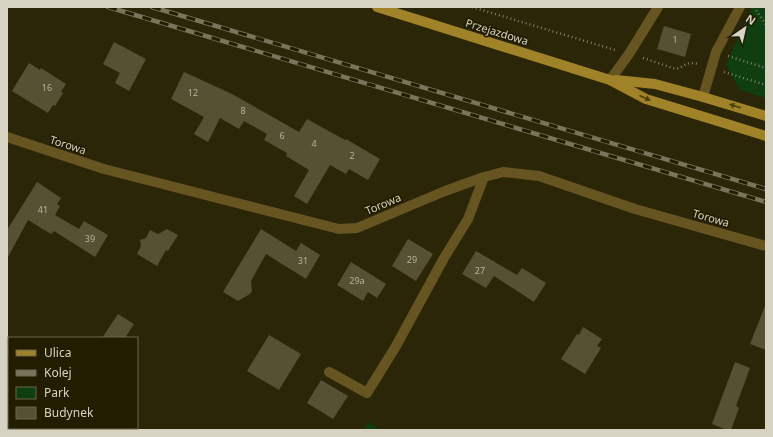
<svg xmlns="http://www.w3.org/2000/svg" width="773" height="437" font-family="'Noto Sans',sans-serif">
	<rect width="100%" height="100%" fill="#2c2608"/>
	<!-- green -->
	<g fill="#0f3f10">
		<polygon points="752,7 766,9 766,98 740,90 726,65"/>
		<polygon points="368,422 380,430 364,430"/>
		<polygon points="76,428 127,428 132,430 74,430"/>
	</g>
	<!-- building -->
	<g fill="#565133">
		<polygon points="664,26 691,34 685,57 657,49"/>
		<polygon points="114,42 146,59 129,91 115,83 120,73 103,64"/>
		<polygon points="29,63 40,70 41,68 66,84 61,92 63,93 55,106 53,105 48,113 12,91"/>
		<polygon points="184,72 232,94 299,132 307,119 345,140 346,139 380,159 368,180 349,169 346,174 330,165 307,204 294,196 309,170 286,156 287,153 264,140 267,134 244,121 239,129 220,118 208,142 194,134 204,117 171,99"/>
		<polygon points="37,182 61,198 57,204 60,206 55,215 79,229 84,221 108,235 95,257 54,231 51,234 28,220 7,259 7,230"/>
		<polygon points="167,229 178,235 168,251 166,250 157,266 137,254 141,246 140,240 146,238 150,230 158,234"/>
		<polygon points="261,229 296,251 301,243 320,255 306,279 266,254 251,281 252,291 250,294 238,301 223,292"/>
		<polygon points="408,239 433,254 416,281 392,266"/>
		<polygon points="476,251 517,275 522,268 546,283 534,302 494,276 486,288 462,274"/>
		<polygon points="351,262 386,284 377,298 368,292 363,301 337,285"/>
		<polygon points="765,306 766,306 766,350 750,344"/>
		<polygon points="118,314 134,324 125,338 102,338"/>
		<polygon points="583,327 602,339 597,346 601,348 585,374 561,359 577,334 579,335"/>
		<polygon points="269,335 301,354 279,390 247,371"/>
		<polygon points="735,362 750,368 736,406 739,408 731,430 727,430 712,424"/>
		<polygon points="321,380 348,396 333,419 307,403"/>
	</g>
	<g fill="none" stroke-linecap="round" stroke-linejoin="round">
		<!-- path -->
		<g stroke="#837e67" stroke-width="2.5" stroke-dasharray="1 3" stroke-linecap="butt">
			<polyline points="472,7 615,50"/>
			<polyline points="754,7 766,25"/>
			<polyline points="728,56 766,68"/>
			<path d="M643 58 676 69C686 66 686 61 698 64"/>
			<polyline points="724,72 766,85"/>
		</g>
		<!-- minor -->
		<g stroke="#665421" stroke-width="10">
			<polyline points="610,80 629,54 658,7"/>
			<polyline points="703,97 716,52 740,7"/>
			<polyline points="7,137 104,169 339,229 357,228 445,191 484,177 503,172 539,176 635,209 766,246"/>
			<polyline points="329,372 367,393 396,346 444,258 468,219 484,177"/>
		</g>
		<!-- major -->
		<g stroke="#a08228" stroke-width="10">
			<polyline points="377,7 610,80 646,99 766,136"/>
			<polyline points="616,80 655,84 703,97 766,116"/>
		</g>
		<defs>
			<g id="rail">
				<polyline points="108,7 766,202"/>
				<polyline points="152,7 766,189"/>
			</g>
		</defs>
		<!-- rail casing -->
		<use href="#rail" stroke="#79745c" stroke-width="4.5"/>
		<!-- rail -->
		<use href="#rail" stroke="#221d01" stroke-width="3" stroke-dasharray="9" stroke-linecap="butt"/>
	</g>
	<!-- one-way arrows -->
	<defs><path id="oneway-solid" d="M-6-.8H1V-3.2L6.5 0L1 3.2V.8H-6Z"/></defs>
	<g fill="#4e400f">
		<use href="#oneway-solid" transform="translate(645 98) rotate(24)"/>
		<use href="#oneway-solid" transform="translate(735 106) rotate(-163)"/>
	</g>
	<g text-anchor="middle" stroke-width="3.5" stroke-linejoin="round" paint-order="stroke">
		<!-- number labels -->
		<g font-size="9" fill="#b6b29e">
			<text x="675" y="43">1</text>
			<text x="47" y="91">16</text>
			<text x="193" y="96">12</text>
			<text x="243" y="114">8</text>
			<text x="282" y="139">6</text>
			<text x="314" y="147">4</text>
			<text x="352" y="159">2</text>
			<text x="43" y="213">41</text>
			<text x="90" y="242">39</text>
			<text x="412" y="263">29</text>
			<text x="303" y="264">31</text>
			<text x="480" y="274">27</text>
			<text x="357" y="284">29a</text>
		</g>
		<!-- street labels -->
		<g font-size="11" fill="#d6d3c2" stroke="#221d01">
			<text transform="translate(497 32) rotate(17)" y="4">Przejazdowa</text>
			<text transform="translate(68 145) rotate(18)" y="4">Torowa</text>
			<text transform="translate(383 204) rotate(-23)" y="4">Torowa</text>
			<text transform="translate(711 218) rotate(16)" y="4">Torowa</text>
		</g>
	</g>
	<!-- border -->
	<rect width="773" height="437" fill="none" stroke="#d6d3c2" stroke-width="16"/>
	<!-- legend -->
	<rect x="8" y="337" width="130" height="92" fill="#221d01" stroke="#6a664e"/>
	<rect x="16" y="350" width="20" height="6" fill="#a08228" stroke="#6a664e"/>
	<text x="44" y="357" font-size="12" fill="#d6d3c2">Ulica</text>
	<rect x="16" y="370" width="20" height="6" fill="#79745c" stroke="#6a664e"/>
	<text x="44" y="377" font-size="12" fill="#d6d3c2">Kolej</text>
	<rect x="16" y="387" width="20" height="12" fill="#0f3f10" stroke="#6a664e"/>
	<text x="44" y="397" font-size="12" fill="#d6d3c2">Park</text>
	<rect x="16" y="407" width="20" height="12" fill="#565133" stroke="#6a664e"/>
	<text x="44" y="417" font-size="12" fill="#d6d3c2">Budynek</text>
	<!-- north arrow -->
	<g transform="translate(745 28) rotate(34)" stroke="#221d01" stroke-width="3" paint-order="stroke">
	<path d="M0-3L7 15L0 10L-7 15Z" fill="#d6d3c2"/>
	<text y="-6" font-size="11" font-weight="bold" text-anchor="middle" fill="#d6d3c2">N</text>
	</g>
</svg>
